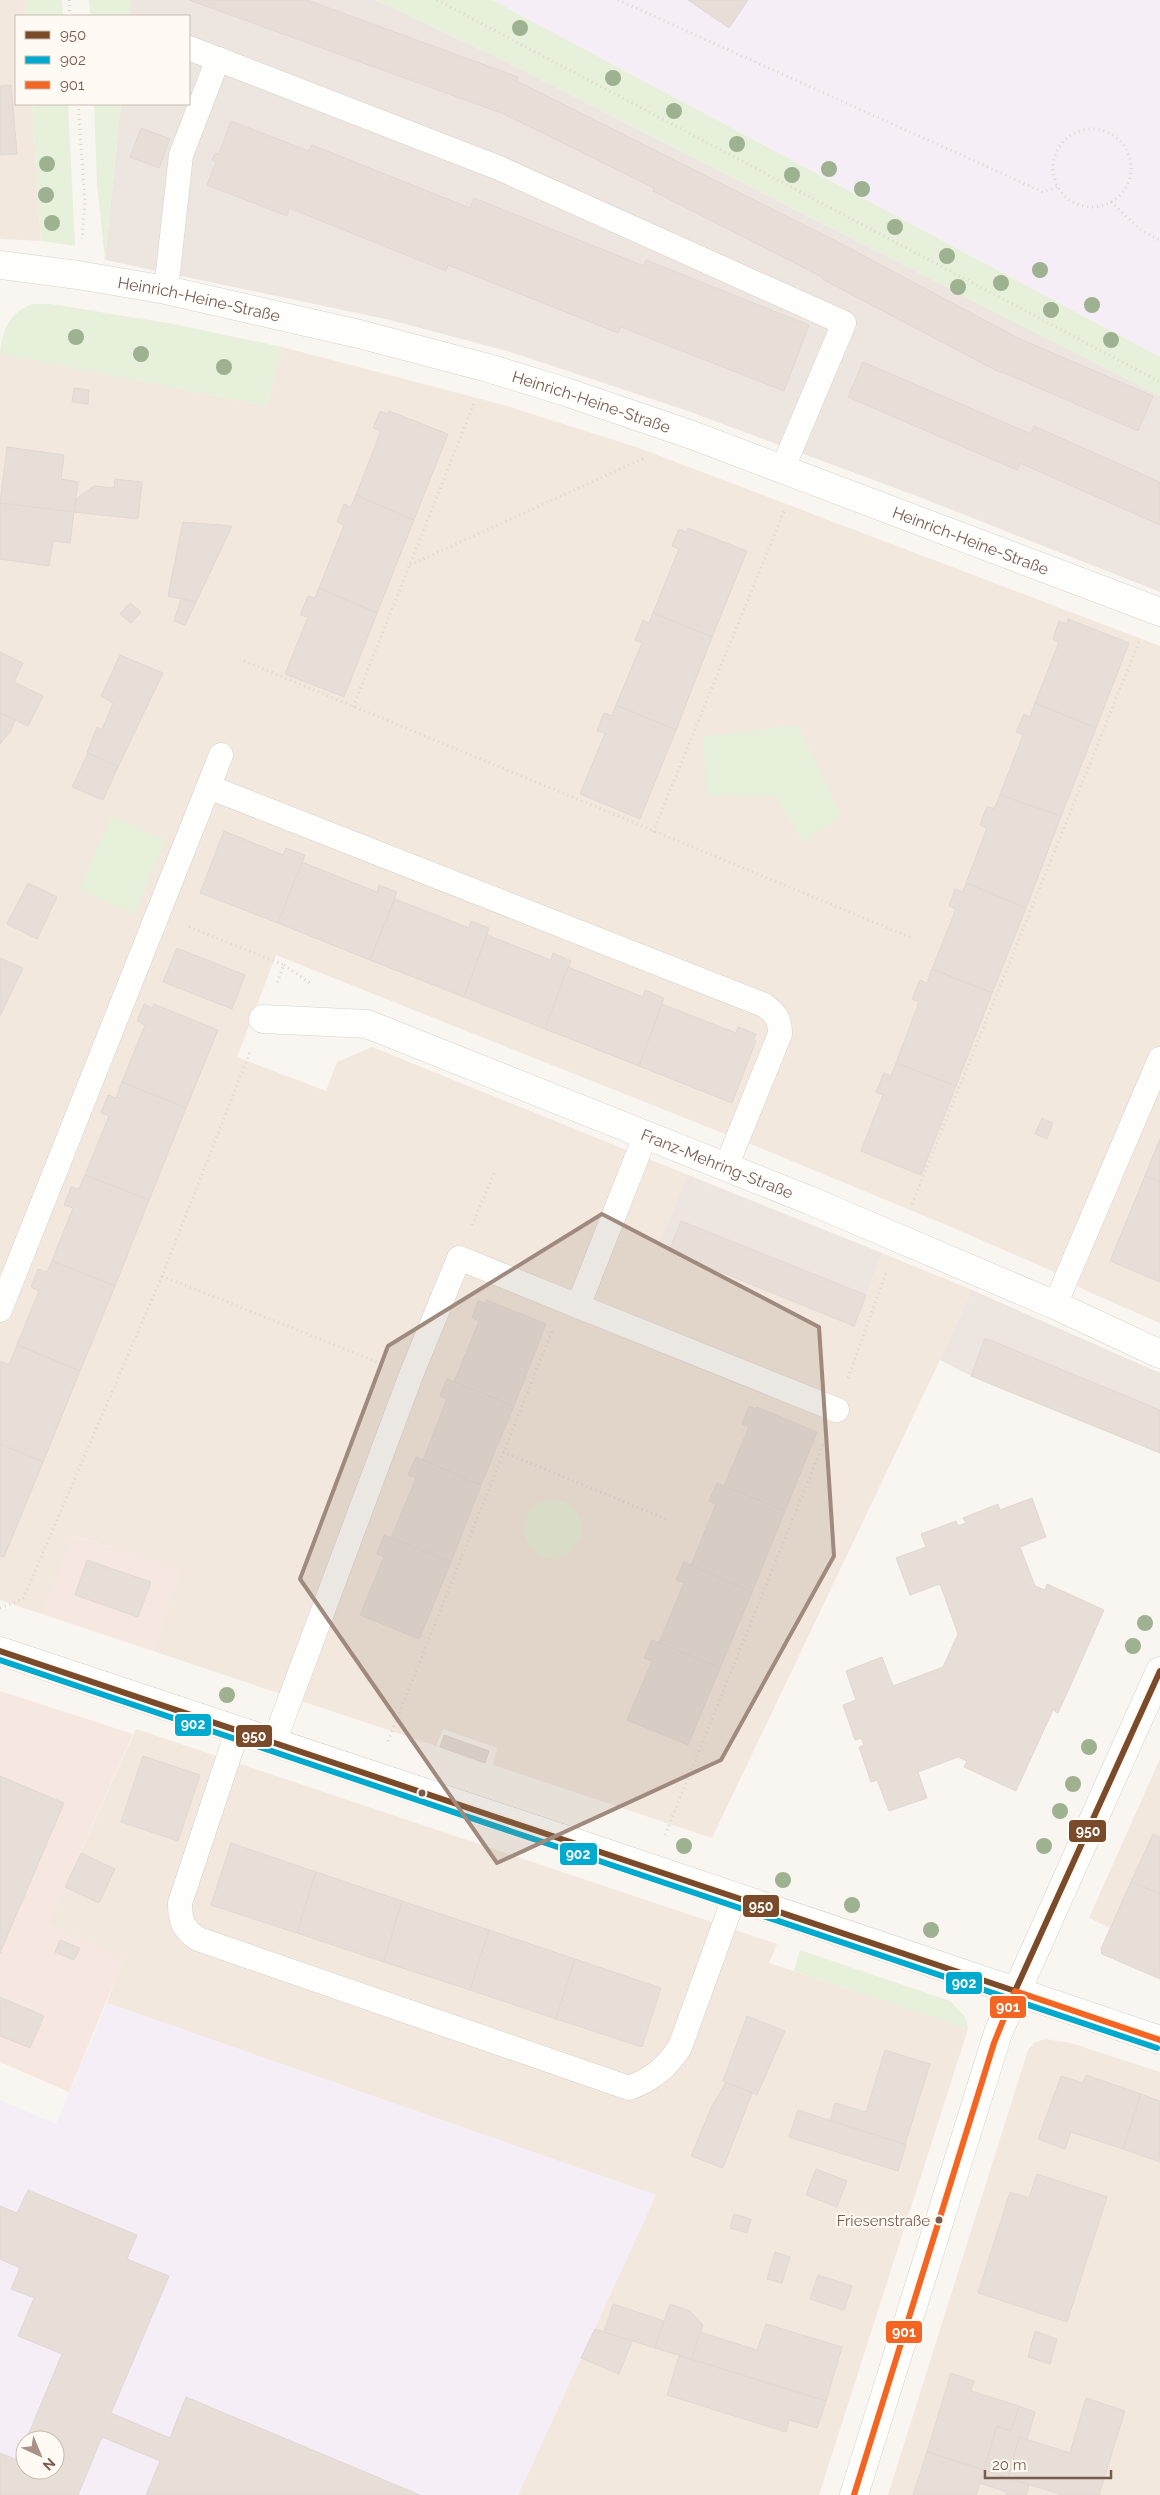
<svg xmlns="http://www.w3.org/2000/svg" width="1160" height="2495" font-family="Raleway,sans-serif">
	<rect width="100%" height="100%" fill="#f9f5f0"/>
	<!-- residential -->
	<g fill="#f2e8de">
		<polygon points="0,0 25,0 26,16 16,16 16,104 32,104 41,241 0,239"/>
		<polygon points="282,347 500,404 636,447 1160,646 1160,1323 1089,1292 1048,1269 944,1224 775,1154 276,955 237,1057 326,1091 337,1062 372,1047 688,1175 659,1247 854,1326 882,1253 972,1290 940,1360 712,1838 493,1765 497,1748 443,1729 436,1746 153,1651 180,1570 74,1535 42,1614 0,1600 0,354 267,406"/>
		<polygon points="136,1729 777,1944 769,1963 968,2029 819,2495 518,2495 656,2195 107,2003 123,1958 48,1924"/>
		<polygon points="1160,1759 1160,1979 1102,1954 1101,1949 1110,1928 1089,1918"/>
		<polygon points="1045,2039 1071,2043 1160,2072 1160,2495 888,2495 1028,2050 1034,2043"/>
	</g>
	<!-- commercial -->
	<g fill="#f6e8e1">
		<polygon points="73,1535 181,1570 153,1651 42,1614"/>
		<polygon points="0,1691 133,1734 48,1924 124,1958 69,2092 0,2062"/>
	</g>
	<!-- industrial -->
	<g fill="#ede5e0">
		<polygon points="131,0 376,0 500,59 1160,396 1160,592 922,498 685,410 507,351 390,320 105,260 121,104 189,104 189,16 129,16"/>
		<polygon points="688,1175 882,1253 854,1326 658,1247"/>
		<polygon points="972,1290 1160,1373 1160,1453 971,1376 940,1360"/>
	</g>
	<!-- education -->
	<g fill="#f6eef6" fill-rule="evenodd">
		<polygon points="492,0 1160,0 1160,357 837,184"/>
		<path d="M107 2003 656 2195 518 2495H0V2100L56 2124ZM25 2440H55V2470H25Z"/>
	</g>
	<!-- green -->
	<g fill="#e7f0db">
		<polygon points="25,0 62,0 63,16 26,16"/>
		<polygon points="89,0 131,0 129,16 91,16"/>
		<polygon points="376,0 492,0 1160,357 1160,396 500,59"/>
		<polygon points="32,104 68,104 75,246 41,241"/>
		<polygon points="94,104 121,104 105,260 97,183"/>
		<path d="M32 304H51L173 324 282 347 267 406 0 354C1 330 11 312 32 304Z"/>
		<polygon points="798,725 841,816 802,842 776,797 707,795 703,737"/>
		<polygon points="111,816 166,840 134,914 79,890"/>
		<circle cx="553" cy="1529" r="29"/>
		<polygon points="800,1950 950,2001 966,2018 968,2029 794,1971"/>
	</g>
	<!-- building -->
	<g fill="#e6ded7" stroke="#e2d8d2">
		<polygon points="189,0 307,0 518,77 517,81 836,241 1020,339 1153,396 1138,431 1002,372 1001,373 822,279 822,277 653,191 654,188 504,114"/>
		<polygon points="688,0 748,0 729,28"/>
		<polygon points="11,85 17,154 0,155 0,86"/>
		<polygon points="231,121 309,151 312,145 470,208 474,198 644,266 646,260 809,325 784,391 621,327 618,333 448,265 446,271 289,208 287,216 207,185 216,162 212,160 215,153 219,154"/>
		<polygon points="141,128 170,139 159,168 130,157"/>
		<polygon points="863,362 1031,434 1034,426 1160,482 1160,525 1020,463 1017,470 848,397"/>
		<polygon points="74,388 89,390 88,404 72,402"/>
		<polygon points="380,411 388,414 389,411 448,434 414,520 356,495 381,431 373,428"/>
		<polygon points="7,447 64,455 61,479 78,482 74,512 0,503"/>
		<polygon points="115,479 142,482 138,519 74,512 76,499 94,486 114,488"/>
		<polygon points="356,495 414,520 377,613 319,588 344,525 337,522 344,504 351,507"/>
		<polygon points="0,503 74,512 70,543 53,541 49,566 0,559"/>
		<polygon points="183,522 232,526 196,602 168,596"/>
		<polygon points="688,528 747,551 712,637 653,613 679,549 672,546 679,529 686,532"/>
		<polygon points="319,588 377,613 344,697 285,674 308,617 300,615 308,596 315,598"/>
		<polygon points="181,599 196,602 185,625 174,621"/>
		<polygon points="130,603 141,612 131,623 120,614"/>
		<polygon points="653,613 712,637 676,730 616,705 642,643 635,640 643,620 649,623"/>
		<polygon points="1068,619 1129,643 1096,728 1035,703 1059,642 1053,639 1059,621 1067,624"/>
		<polygon points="0,652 23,663 14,682 43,696 28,726 0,713"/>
		<polygon points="120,655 163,673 118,767 87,753 97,727 102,730 113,703 101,696"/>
		<polygon points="1035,703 1096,728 1061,816 1000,795 1023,735 1016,732 1024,714 1030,717"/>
		<polygon points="616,705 676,730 640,819 580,794 605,733 597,731 604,713 612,716"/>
		<polygon points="0,713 15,720 10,732 0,744"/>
		<polygon points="88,753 118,767 103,800 72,787"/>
		<polygon points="1000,795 1061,816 1026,908 966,883 987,828 980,825 987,806 994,809"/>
		<polygon points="224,831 283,855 286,848 305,855 278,923 200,893"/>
		<polygon points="302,862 377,892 379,885 397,892 370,960 278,923"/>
		<polygon points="28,883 57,897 37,939 7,924"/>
		<polygon points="966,883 1026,908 992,993 932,969 956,909 949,906 955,889 963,892"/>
		<polygon points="395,899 469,928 471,921 489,928 464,997 370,960"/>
		<polygon points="487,935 551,960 553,953 571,961 545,1029 464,997"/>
		<polygon points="177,948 245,975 232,1009 163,982"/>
		<polygon points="0,958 23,968 0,1016"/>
		<polygon points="568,967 643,997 645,990 664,998 639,1066 545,1029"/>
		<polygon points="932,969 992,993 956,1086 896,1063 919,1002 912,999 920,980 927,983"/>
		<polygon points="144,1004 152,1008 154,1004 218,1030 186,1108 122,1082 145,1025 137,1021"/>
		<polygon points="662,1004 736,1033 738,1027 756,1034 754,1040 756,1041 732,1103 639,1066"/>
		<polygon points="896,1063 956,1086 921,1175 861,1151 883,1095 876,1092 884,1073 891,1076"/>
		<polygon points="122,1082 186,1108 149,1200 85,1175 109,1116 101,1113 108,1095 116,1098"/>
		<polygon points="1042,1118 1053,1123 1047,1139 1035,1134"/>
		<polygon points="1160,1139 1160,1182 1145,1176"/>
		<polygon points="85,1175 149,1200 115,1286 52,1261 73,1208 64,1205 71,1187 79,1189"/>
		<polygon points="1145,1176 1160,1182 1160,1282 1110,1261"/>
		<polygon points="681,1221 866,1295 854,1326 669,1251"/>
		<polygon points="52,1261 115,1286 80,1371 17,1345 39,1291 31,1287 38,1269 47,1272"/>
		<polygon points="487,1300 546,1324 514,1406 454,1382 479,1321 472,1318 478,1301 486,1303"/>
		<polygon points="985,1338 1160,1410 1160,1453 971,1376"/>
		<polygon points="17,1345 80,1371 43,1462 0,1444 0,1364 1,1361 9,1365"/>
		<polygon points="447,1379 514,1406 481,1485 423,1460 447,1399 440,1396"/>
		<polygon points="749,1406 756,1409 757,1407 817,1432 785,1511 724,1486 749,1427 742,1424"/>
		<polygon points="0,1444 43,1462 4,1557 0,1556"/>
		<polygon points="416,1457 481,1485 451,1562 391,1538 416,1478 408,1475"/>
		<polygon points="717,1483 785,1511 752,1592 691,1565 716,1504 709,1501"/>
		<polygon points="1032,1498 1046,1537 1020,1547 1035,1586 1045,1590 1047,1584 1104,1610 1068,1691 1058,1713 1053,1710 1016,1791 964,1767 967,1761 958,1757 918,1772 927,1798 889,1811 877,1780 871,1782 859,1747 864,1745 861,1738 855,1740 843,1705 856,1700 846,1671 882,1657 893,1686 943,1667 958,1634 940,1584 910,1595 896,1558 926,1547 921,1534 956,1521 958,1526 966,1523 963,1518 998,1504 1000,1510"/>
		<polygon points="384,1535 451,1562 419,1639 360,1615 384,1557 377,1554"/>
		<polygon points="87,1560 151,1582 138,1617 75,1595"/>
		<polygon points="684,1562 752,1592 720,1668 659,1643 684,1583 676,1580"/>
		<polygon points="652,1640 720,1668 688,1745 627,1720 652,1661 644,1658"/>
		<polygon points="444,1735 489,1751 485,1763 440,1747"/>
		<polygon points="143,1756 200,1775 178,1841 121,1822"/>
		<polygon points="0,1776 64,1803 0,1953"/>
		<polygon points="1153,1834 1160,1837 1160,1894 1131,1882"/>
		<polygon points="231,1843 316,1872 297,1933 211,1905"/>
		<polygon points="81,1853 115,1869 99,1903 65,1887"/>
		<polygon points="316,1872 402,1901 384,1962 297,1933"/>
		<polygon points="1131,1882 1160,1894 1160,1979 1102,1954 1101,1949"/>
		<polygon points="402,1901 489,1930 470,1990 384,1962"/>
		<polygon points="489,1930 575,1959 556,2019 470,1990"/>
		<polygon points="60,1940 80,1948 74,1960 55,1952"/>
		<polygon points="575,1959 661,1988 642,2047 556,2019"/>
		<polygon points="0,1997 44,2016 30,2048 0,2036"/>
		<polygon points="747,2016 785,2031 757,2095 723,2081"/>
		<polygon points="885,2050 930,2064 905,2144 830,2121 835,2103 866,2112"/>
		<polygon points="1086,2075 1141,2094 1123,2149 1071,2132 1065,2149 1038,2139 1061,2076 1083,2083"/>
		<polygon points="726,2082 752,2093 723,2168 691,2156 711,2108"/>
		<polygon points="1141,2094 1160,2101 1160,2162 1123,2149"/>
		<polygon points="798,2110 906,2145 898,2171 789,2137"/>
		<polygon points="816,2169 847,2181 837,2207 806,2195"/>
		<polygon points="1037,2174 1107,2197 1067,2322 978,2293 1010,2192 1029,2198"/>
		<polygon points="28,2190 137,2235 127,2259 169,2276 111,2413 170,2438 186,2397 420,2495 146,2495 160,2461 102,2437 78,2495 0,2495 0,2453 18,2460 25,2443 25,2470 55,2470 55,2440 26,2440 62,2354 18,2336 34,2298 11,2289 20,2268 0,2259 0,2206 17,2213"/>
		<polygon points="734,2214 751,2219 747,2233 730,2228"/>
		<polygon points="775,2252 790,2257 782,2283 767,2279"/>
		<polygon points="818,2275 852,2286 844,2310 810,2299"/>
		<polygon points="613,2304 664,2321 655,2348 604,2332"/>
		<polygon points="670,2304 690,2311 703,2325 692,2359 655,2348"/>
		<polygon points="766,2324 842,2347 826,2401 692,2359 700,2332 757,2350"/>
		<polygon points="595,2329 632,2341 619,2374 581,2358"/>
		<polygon points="1035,2331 1057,2339 1050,2364 1028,2357"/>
		<polygon points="679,2356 826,2401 817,2428 789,2420 786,2432 667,2395"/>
		<polygon points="951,2373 974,2381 971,2391 1019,2406 1011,2431 997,2426 984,2470 927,2452"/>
		<polygon points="1086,2398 1125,2411 1099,2495 1063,2495 1008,2478 1019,2437 1070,2453"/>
		<polygon points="1019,2406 1035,2412 1027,2440 1019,2437 1008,2478 984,2470 997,2426 1011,2431"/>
		<polygon points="927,2452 984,2470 976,2495 913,2495"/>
		<polygon points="984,2470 1029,2485 1026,2495 1006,2495 1007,2492 980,2483"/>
	</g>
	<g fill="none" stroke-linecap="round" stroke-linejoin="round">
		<defs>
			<g id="service">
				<polyline points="189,48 499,168 844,323 782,470"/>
				<polyline points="166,290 181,155 218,59"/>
				<path d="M209 787 764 1005C776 1014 780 1019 780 1034L726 1167"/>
				<polyline points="1055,1305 1160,1059"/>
				<polyline points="578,1306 837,1410"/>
				<polyline points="0,1310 221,755"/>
				<path d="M238 1729 180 1903C180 1921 183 1929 198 1939L629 2088C653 2079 666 2068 680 2047L735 1895"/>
				<polyline points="274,1742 411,1375 459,1258 578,1306 646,1134"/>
			</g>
			<g id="minor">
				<path id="s1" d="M0 265 78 275 166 290 359 334 488 368 563 391 692 435 1160 612"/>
				<path id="s2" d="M263 1019 367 1024 809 1200 1055 1305 1160 1354"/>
				<path d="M0 1651C387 1779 774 1909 1160 2040"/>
				<polyline points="854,2495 998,2033 1160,1671"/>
			</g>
		</defs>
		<!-- service casing -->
		<use href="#service" stroke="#d7d1cb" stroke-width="25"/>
		<!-- minor casing -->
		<use href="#minor" stroke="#d7d1cb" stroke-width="29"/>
		<!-- path -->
		<g stroke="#dcd5d0" stroke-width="3" stroke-dasharray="1 4" stroke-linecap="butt">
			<polyline points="69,0 70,16"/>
			<polyline points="437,0 1160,382"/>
			<polyline points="618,0 1043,192 1057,187"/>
			<polyline points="78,104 85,201 82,239"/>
			<circle cx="1092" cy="168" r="39"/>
			<polyline points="1111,202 1142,231 1160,240"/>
			<polyline points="410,565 642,459 644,456"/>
			<polyline points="244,661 912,938"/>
			<polyline points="353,707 475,401"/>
			<polyline points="653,832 785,509"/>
			<polyline points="189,927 284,965 277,983"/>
			<polyline points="284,965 310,983"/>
			<polyline points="912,1204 1139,642"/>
			<polyline points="472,1225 495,1171"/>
			<polyline points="162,1276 380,1363"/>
			<polyline points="848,1378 886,1273"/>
			<polyline points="503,1452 666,1519"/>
			<polyline points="0,1608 23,1599 162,1276 250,1052"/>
			<polyline points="388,1741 552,1331"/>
			<polyline points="665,1835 824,1442"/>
		</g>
		<!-- service -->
		<use href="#service" stroke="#fefefd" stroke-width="24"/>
		<!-- minor -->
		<use href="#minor" stroke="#fefefd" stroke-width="28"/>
		<defs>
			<g id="bus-1">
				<polyline points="0,1651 1015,1991"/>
				<polyline points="1015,1991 1160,1671"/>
			</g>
			<polyline id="bus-2" points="0,1660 1157,2048"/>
			<polyline id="bus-3" points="854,2495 994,2043 1015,1991 1160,2040"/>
		</defs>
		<!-- bus-1 casing -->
		<use href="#bus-1" stroke="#fffaf3" stroke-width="10"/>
		<!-- bus-2 casing -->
		<use href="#bus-2" stroke="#fffaf3" stroke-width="10"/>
		<!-- bus-3 casing -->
		<use href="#bus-3" stroke="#fffaf3" stroke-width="10"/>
		<!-- bus-1 -->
		<use href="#bus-1" stroke="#7a4b2a" stroke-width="6"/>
		<!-- bus-2 -->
		<use href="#bus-2" stroke="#00a9ce" stroke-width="6"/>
		<!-- bus-3 -->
		<use href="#bus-3" stroke="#f26522" stroke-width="6"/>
	</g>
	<!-- trees -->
	<g fill="#9eb190">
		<circle cx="520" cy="28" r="8"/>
		<circle cx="613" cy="78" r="8"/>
		<circle cx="674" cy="111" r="8"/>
		<circle cx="737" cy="144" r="8"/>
		<circle cx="47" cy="164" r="8"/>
		<circle cx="829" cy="169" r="8"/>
		<circle cx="792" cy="175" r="8"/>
		<circle cx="862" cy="189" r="8"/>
		<circle cx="46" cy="195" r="8"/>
		<circle cx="52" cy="223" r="8"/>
		<circle cx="895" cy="227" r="8"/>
		<circle cx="947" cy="256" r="8"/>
		<circle cx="1040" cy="270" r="8"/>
		<circle cx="1001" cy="283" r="8"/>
		<circle cx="958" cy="287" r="8"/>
		<circle cx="1092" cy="305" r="8"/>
		<circle cx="1051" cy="310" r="8"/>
		<circle cx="76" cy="337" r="8"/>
		<circle cx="1111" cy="340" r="8"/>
		<circle cx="141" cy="354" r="8"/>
		<circle cx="224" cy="367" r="8"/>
		<circle cx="1145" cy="1623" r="8"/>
		<circle cx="1133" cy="1646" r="8"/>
		<circle cx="227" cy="1695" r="8"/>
		<circle cx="1089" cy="1747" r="8"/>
		<circle cx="1073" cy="1784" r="8"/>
		<circle cx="1060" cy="1811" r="8"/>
		<circle cx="684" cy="1846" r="8"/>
		<circle cx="1044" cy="1846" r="8"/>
		<circle cx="783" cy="1880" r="8"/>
		<circle cx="852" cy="1905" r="8"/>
		<circle cx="931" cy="1930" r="8"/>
	</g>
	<!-- marked area -->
	<path fill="#9f8a7d" fill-opacity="0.2" stroke="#9f8a7d" stroke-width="4" stroke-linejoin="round" d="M602 1214 819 1327 834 1556 721 1760 497 1863 300 1579 388 1346Z"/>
	<!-- markers -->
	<g fill="#7a5c4d" stroke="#fffaf3" stroke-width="2">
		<circle cx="422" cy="1793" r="4.5"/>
		<circle cx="939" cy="2220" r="4.5"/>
	</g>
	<g text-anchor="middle" stroke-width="4.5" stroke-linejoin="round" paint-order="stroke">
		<!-- bus labels -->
		<g font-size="15" fill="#7a5c4d" stroke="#fffaf3" text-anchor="end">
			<text x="930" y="2226">Friesenstraße</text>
		</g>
		<!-- street labels -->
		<g font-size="16" fill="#7a5c4d" stroke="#fffaf3">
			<text dy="6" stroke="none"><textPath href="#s1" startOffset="202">Heinrich-Heine-Straße</textPath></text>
			<text dy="6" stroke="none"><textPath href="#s1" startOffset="608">Heinrich-Heine-Straße</textPath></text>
			<text dy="6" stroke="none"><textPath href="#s1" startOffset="1012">Heinrich-Heine-Straße</textPath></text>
			<text dy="6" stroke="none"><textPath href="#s2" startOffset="481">Franz-Mehring-Straße</textPath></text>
		</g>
	</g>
	<g stroke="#fffaf3" stroke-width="2">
		<rect x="174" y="1713" width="38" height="24" rx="5" fill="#00a9ce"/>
		<rect x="235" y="1724" width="38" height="24" rx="5" fill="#7a4b2a"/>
		<rect x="1068" y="1819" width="39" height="24" rx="5" fill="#7a4b2a"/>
		<rect x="559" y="1842" width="39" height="24" rx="5" fill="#00a9ce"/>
		<rect x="742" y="1894" width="38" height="24" rx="5" fill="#7a4b2a"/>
		<rect x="945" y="1971" width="38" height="24" rx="5" fill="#00a9ce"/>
		<rect x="989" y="1995" width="38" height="24" rx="5" fill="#f26522"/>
		<rect x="885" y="2320" width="38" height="24" rx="5" fill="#f26522"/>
	</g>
	<g font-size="14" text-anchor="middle" font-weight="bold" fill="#fff">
		<text x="193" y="1729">902</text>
		<text x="254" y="1741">950</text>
		<text x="1088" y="1836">950</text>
		<text x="578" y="1859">902</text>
		<text x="761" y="1911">950</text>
		<text x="964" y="1988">902</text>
		<text x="1008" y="2012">901</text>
		<text x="904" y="2337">901</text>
	</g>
	<!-- legend -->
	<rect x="15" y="15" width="175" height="90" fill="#fffaf3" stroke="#cabbb1"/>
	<rect x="25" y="31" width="25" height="8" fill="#7a4b2a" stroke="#cabbb1"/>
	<text x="60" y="40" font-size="15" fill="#7a5c4d">950</text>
	<rect x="25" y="56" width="25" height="8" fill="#00a9ce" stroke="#cabbb1"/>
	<text x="60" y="65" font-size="15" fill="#7a5c4d">902</text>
	<rect x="25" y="81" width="25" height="8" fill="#f26522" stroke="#cabbb1"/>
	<text x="60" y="90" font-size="15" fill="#7a5c4d">901</text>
	<!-- north arrow -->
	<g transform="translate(40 2455) rotate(136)"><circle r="24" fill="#fffaf3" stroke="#cabbb1"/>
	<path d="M0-4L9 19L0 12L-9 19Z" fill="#a69286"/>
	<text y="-8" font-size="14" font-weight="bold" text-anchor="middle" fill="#7a5c4d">N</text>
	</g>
	<!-- scale -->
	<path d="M985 2470v8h126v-8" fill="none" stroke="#7a5c4d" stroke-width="2.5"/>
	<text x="992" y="2470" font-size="15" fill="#7a5c4d" stroke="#fffaf3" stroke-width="4" paint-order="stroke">20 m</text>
</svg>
